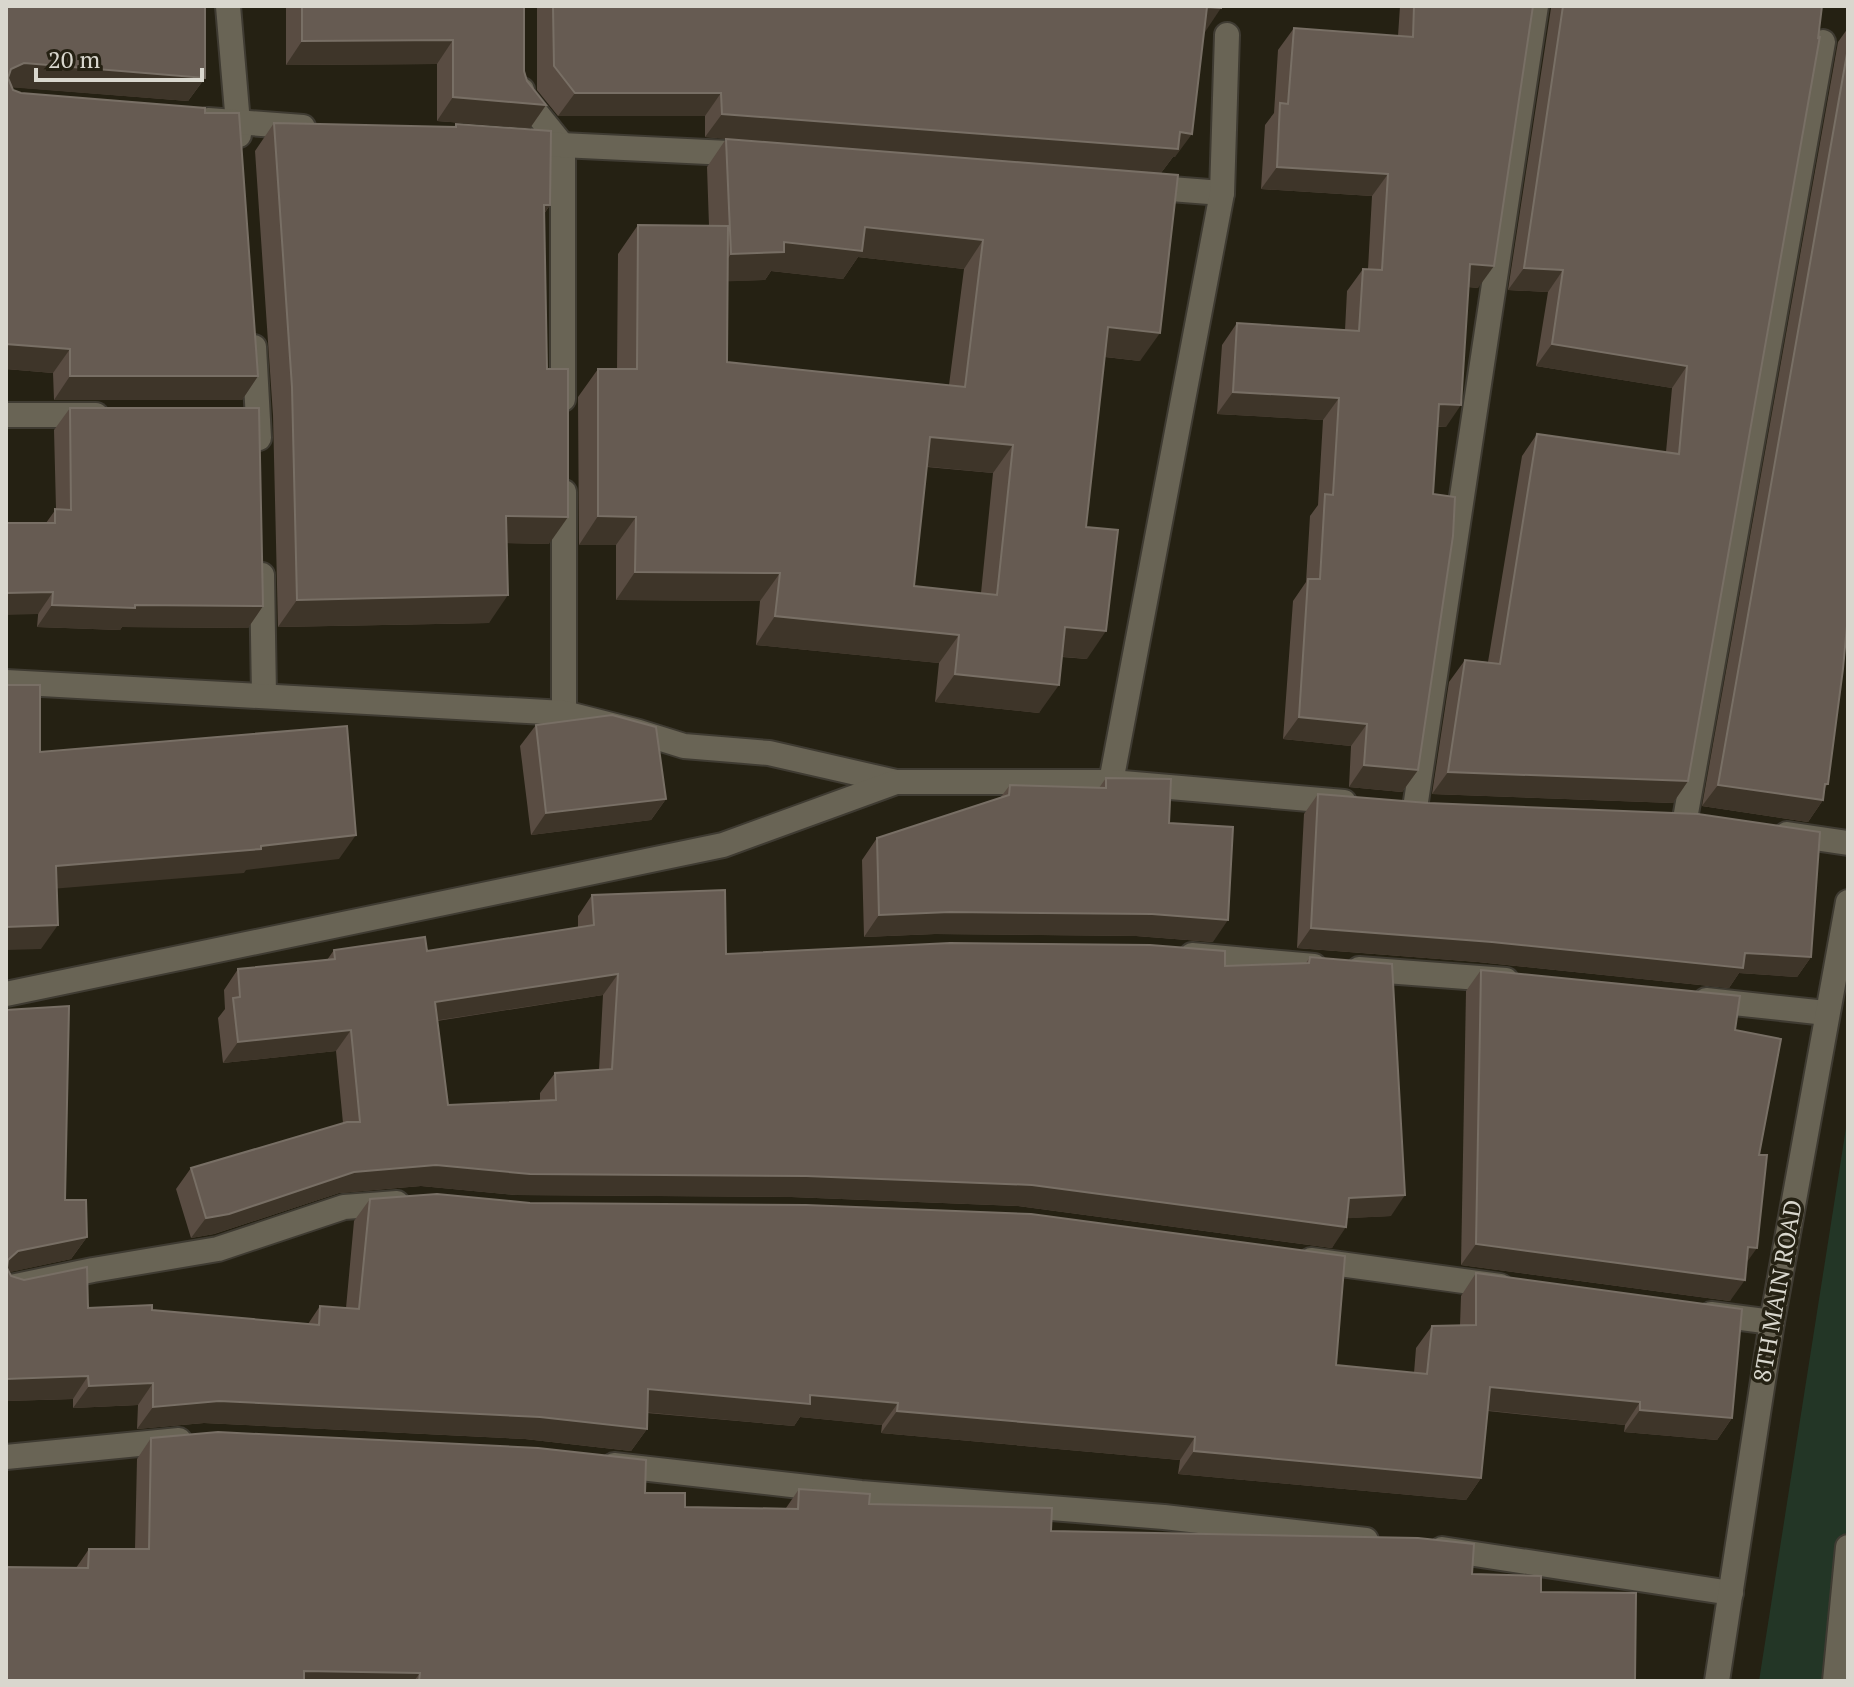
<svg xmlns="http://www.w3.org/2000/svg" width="1854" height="1687" font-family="'PT Serif',serif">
	<rect width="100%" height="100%" fill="#252113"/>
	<!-- green -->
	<polygon fill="#233626" points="1846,1128 1848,1129 1848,1681 1759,1681"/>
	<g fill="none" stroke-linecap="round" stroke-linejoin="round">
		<defs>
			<polyline id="pedestrian" points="1835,1681 1848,1547"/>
			<g id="minor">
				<polyline points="228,6 239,135"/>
				<polyline points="522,90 522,95 563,146 563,399"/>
				<polyline points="208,120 303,127"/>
				<polyline points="519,143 750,154"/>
				<polyline points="1145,187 1222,193"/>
				<polyline points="254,347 259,438"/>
				<polyline points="6,415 96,415"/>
				<polyline points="564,492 564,713"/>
				<polyline points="262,575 264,696"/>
				<polyline points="6,682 564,713 639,732 684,746 769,753 896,782"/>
				<polyline points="1111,782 1222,193 1227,35"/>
				<polyline points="1415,808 1536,6"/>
				<polyline points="1685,819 1823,42"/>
				<polyline points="1787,834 1848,843"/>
				<polyline points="1192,955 1314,966"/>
				<polyline points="1359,969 1506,980"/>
				<polyline points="6,994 723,845 896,782 1111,782 1344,802"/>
				<polyline points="1706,1000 1826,1013"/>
				<polyline points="1311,1260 1500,1286"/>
				<polyline points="6,1288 93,1270 218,1249 344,1207 397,1203"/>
				<polyline points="1711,1314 1772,1322"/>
				<polyline points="6,1457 179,1440"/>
				<polyline points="614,1465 861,1493 1164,1517 1366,1540"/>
				<polyline points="1442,1549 1731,1593"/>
			</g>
			<polyline id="tertiary" points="1717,1681 1772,1322 1848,902"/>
		</defs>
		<!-- pedestrian casing -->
		<use href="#pedestrian" stroke="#3f3b32" stroke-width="28"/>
		<!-- minor casing -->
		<use href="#minor" stroke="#3f3b32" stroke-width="28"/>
		<!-- tertiary casing -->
		<use href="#tertiary" stroke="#3f3b32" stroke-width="28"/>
		<!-- pedestrian -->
		<use href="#pedestrian" stroke="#696455" stroke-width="24"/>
		<!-- minor -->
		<use href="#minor" stroke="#696455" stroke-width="24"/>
		<!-- tertiary -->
		<use href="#tertiary" stroke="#696455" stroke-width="24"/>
	</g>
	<!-- wall -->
	<g fill="#594c42" fill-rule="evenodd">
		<polygon points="6,6 205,78 188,101 12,87 13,90 21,93 205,113 258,376 242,400 54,400 53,373 6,369"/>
		<polygon points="286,6 524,6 524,71 527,81 546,105 530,128 437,121 437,64 286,65"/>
		<polygon points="537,6 1221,6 1204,32 1175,157 1173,157 1161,173 705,137 705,116 558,116 537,90"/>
		<polygon points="1400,6 1533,6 1478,288 1469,287 1446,427 1437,427 1418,770 1402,792 1349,787 1351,746 1283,739 1293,601 1306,582 1310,516 1318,505 1323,420 1217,414 1222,345 1237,323 1345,330 1347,291 1363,269 1368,269 1372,196 1261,189 1265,125 1274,113 1278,50 1294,28 1398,36"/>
		<polygon points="1550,6 1822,6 1688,781 1673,803 1432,794 1449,682 1465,660 1488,662 1522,456 1537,434 1666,452 1672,388 1536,366 1548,292 1508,290 1551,8"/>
		<polygon points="1848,28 1848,615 1823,800 1808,822 1702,806 1838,42"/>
		<polygon points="274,123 454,127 456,124 550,205 544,214 549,544 507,543 489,623 278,627 273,415 255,151"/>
		<path d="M726 139 1178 175 1140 361 1105 357 1086 527 1087 659 1062 657 1039 713 935 702 939 663 756 645 760 601 616 600V545H579L578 397 598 369H617L618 254 638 225 709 226 707 167ZM858 257 964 269 949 385 727 362V281L765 280 771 271 843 279ZM927 467 993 473 981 593 914 586Z"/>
		<polygon points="70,408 263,606 248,628 122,627 120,630 37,627 46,523 56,509 54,430"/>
		<polygon points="536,725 666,799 651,820 531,835 520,746"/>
		<polygon points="1106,778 1169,823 1213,942 1136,936 935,934 864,937 862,860 877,838 1000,798 1010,785 1099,788"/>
		<polygon points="1318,794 1811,957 1797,977 1739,973 1729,988 1478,962 1297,948 1304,814"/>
		<path d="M592 895 726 954 1225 966 1306 963 1310 957 1391 1216 1347 1218 1332 1248 1018 1206 791 1197 516 1195 421 1186 339 1193 214 1234 191 1238 176 1189 191 1168 343 1123 336 1051 223 1063 218 1018 225 1009 224 990 238 969 327 960 334 950 427 951 578 928V916ZM603 995 599 1070 555 1073 540 1093V1100L448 1105 437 1021Z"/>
		<polygon points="1481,970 1735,1030 1759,1155 1746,1263 1730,1301 1461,1265 1466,991"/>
		<polygon points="6,1010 65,1200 87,1237 71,1259 9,1272 11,1276 88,1308 152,1310 308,1324 320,1306 346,1308 354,1221 370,1199 1336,1365 1414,1373 1416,1348 1432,1326 1460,1325 1461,1296 1476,1273 1732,1418 1717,1440 1624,1432 1625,1425 1488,1411 1481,1478 1466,1500 1178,1474 1180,1460 881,1433 882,1425 800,1417 794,1426 647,1413 647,1429 631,1451 525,1439 204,1423 137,1429 138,1405 73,1408 73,1399 6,1401"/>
		<polygon points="151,1438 645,1493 685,1507 786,1508 799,1489 869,1504 1051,1531 1472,1574 1541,1592 1635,1681 6,1681 76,1568 89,1549 135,1549 137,1459"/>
	</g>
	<!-- shaded-wall -->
	<g fill="#3e3529">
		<polygon points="1207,7 1221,8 1205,32 1190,31"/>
		<polygon points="453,40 437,64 286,65 302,41"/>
		<polygon points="24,63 205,78 188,101 7,87 6,76 11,69"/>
		<polygon points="575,93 721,93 705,116 558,116"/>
		<polygon points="453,97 546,105 530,128 437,121"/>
		<polygon points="722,114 1180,132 1192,134 1175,157 1173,157 1161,173 705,137"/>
		<polygon points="1277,167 1388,174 1372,196 1261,189"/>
		<polygon points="544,205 550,205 531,232"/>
		<polygon points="865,227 983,240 964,269 858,257 843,279 771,271 765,280 712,282 731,254 784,242"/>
		<polygon points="1470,264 1494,266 1478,288 1455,286"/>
		<polygon points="1524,268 1563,270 1548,292 1508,290"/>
		<polygon points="1108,327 1160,333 1140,361 1089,355"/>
		<polygon points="6,344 70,349 53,373 6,369"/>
		<polygon points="1552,344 1687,366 1672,388 1536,366"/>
		<polygon points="70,376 258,376 242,400 54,400"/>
		<polygon points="1233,392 1339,398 1323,420 1217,414"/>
		<polygon points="1439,404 1461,405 1446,427 1423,426"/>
		<polygon points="930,437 1013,445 993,473 911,465"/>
		<polygon points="506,516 568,517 549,544 487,543"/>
		<polygon points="598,516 636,517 616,545 579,545"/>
		<polygon points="635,572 780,573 760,601 616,600"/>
		<polygon points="53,592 38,614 6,615 6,593"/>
		<polygon points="508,595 489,623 278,627 297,600"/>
		<polygon points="52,605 135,605 263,606 248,628 122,627 120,630 37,627"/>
		<polygon points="775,616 959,635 939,663 756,645"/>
		<polygon points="1065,627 1106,631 1087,659 1045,655"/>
		<polygon points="955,674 1059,685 1039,713 935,702"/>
		<polygon points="1299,717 1367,724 1351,746 1283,739"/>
		<polygon points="1364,765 1418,770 1402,792 1349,787"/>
		<polygon points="1448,772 1688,781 1673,803 1432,794"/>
		<polygon points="1828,784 1817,799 1823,800 1808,822 1702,806 1718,785"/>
		<polygon points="666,799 651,820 531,835 546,813"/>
		<polygon points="356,835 339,859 246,870 244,873 39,890 56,866 261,846"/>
		<polygon points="950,912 1152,914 1228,920 1213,942 1136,936 935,934 864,937 879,915"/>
		<polygon points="58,925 41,949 6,950 6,927"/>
		<polygon points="1311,928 1745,953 1811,957 1797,977 1739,973 1729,988 1478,962 1297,948"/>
		<polygon points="618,974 603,995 420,1023 435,1002"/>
		<polygon points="351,1030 336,1051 223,1063 238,1042"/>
		<polygon points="436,1165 806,1176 1032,1185 1346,1227 1332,1248 1018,1206 791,1197 516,1195 421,1186 339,1193 214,1234 191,1238 206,1218 354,1172"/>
		<polygon points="1405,1195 1391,1216 1334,1219 1349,1198"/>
		<polygon points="87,1237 71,1259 6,1273 6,1263 18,1251"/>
		<polygon points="1476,1244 1745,1280 1730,1301 1461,1265"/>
		<polygon points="1748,1247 1757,1248 1742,1269"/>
		<polygon points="88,1376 73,1399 6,1401 6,1379"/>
		<polygon points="153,1383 138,1405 73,1408 89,1386"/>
		<polygon points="1490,1387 1640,1402 1625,1425 1474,1409"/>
		<polygon points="648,1389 810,1395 898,1403 882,1425 800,1417 794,1426 632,1411"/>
		<polygon points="219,1401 540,1417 647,1429 631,1451 525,1439 204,1423 137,1429 153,1407"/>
		<polygon points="1640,1410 1732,1418 1717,1440 1624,1432"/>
		<polygon points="897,1411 1195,1437 1180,1460 881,1433"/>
		<polygon points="1194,1451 1481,1478 1466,1500 1178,1474"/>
		<polygon points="304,1671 420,1673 414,1681 296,1681"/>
	</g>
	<!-- building -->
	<g fill="#665b52" stroke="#786f65" stroke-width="2" fill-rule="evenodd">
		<polygon points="6,6 205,6 205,78 24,63 11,69 8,78 13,90 21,93 205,108 205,113 239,113 258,376 70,376 70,349 6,344"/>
		<polygon points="302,6 524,6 524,71 527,81 546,105 453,97 453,40 302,41"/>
		<polygon points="553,6 1221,6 1221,8 1207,7 1192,134 1180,132 1178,149 722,114 721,93 575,93 554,66"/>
		<polygon points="1414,6 1533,6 1494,266 1470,264 1461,405 1439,404 1433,494 1455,497 1453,536 1418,770 1364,765 1367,724 1299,717 1308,579 1320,579 1325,494 1333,495 1339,398 1233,392 1237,323 1359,331 1363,269 1382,270 1388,174 1277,167 1280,103 1288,104 1294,28 1413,37"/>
		<polygon points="1563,6 1822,6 1818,39 1820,36 1688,781 1448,772 1465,660 1500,664 1537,434 1679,454 1687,366 1552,344 1563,270 1524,268"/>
		<polygon points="1848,48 1848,615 1843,669 1828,784 1825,784 1823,800 1718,785"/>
		<polygon points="274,123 456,127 456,124 551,131 550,205 544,205 547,369 568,369 568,517 506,516 508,595 297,600 292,387"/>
		<path d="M726 139 1178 175 1160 333 1108 327 1086 527 1118 530 1106 631 1065 627 1059 685 955 674 959 635 775 616 780 573 635 572 636 517 598 516V369H637L638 225 728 226 727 362 965 387 983 240 865 227 862 251 784 242V252L731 254ZM930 437 1013 445 997 595 914 586Z"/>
		<polygon points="70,408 259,408 263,606 135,605 135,608 52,605 53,592 6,593 6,523 55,523 55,509 71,510"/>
		<polygon points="6,685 40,685 40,752 347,726 356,835 261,846 261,849 56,866 58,925 6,927"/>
		<polygon points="612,715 656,727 666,799 546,813 536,725"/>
		<polygon points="1106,778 1171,779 1169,823 1233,827 1228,920 1152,914 950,912 879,915 877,838 1009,795 1010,785 1106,788"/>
		<polygon points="1318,794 1428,803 1698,814 1820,832 1811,957 1745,953 1743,968 1492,942 1311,928"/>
		<path d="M725 890 726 954 950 943 1150 945 1225 951V966L1309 963 1310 957 1392 964 1405 1195 1349 1198 1346 1227 1032 1185 806 1176 530 1174 436 1165 354 1172 229 1214 206 1218 191 1168 347 1122H360L351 1030 238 1042 233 998 240 997 238 969 335 959 334 950 425 937 427 951 594 925 592 895ZM618 974 612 1069 555 1073 556 1100 448 1105 435 1002Z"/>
		<polygon points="1481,970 1740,996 1735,1030 1781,1039 1759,1155 1767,1155 1757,1248 1748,1247 1745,1280 1476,1244"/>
		<polygon points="69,1006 65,1200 86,1200 87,1237 18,1251 8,1260 7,1268 11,1276 24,1280 87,1267 88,1308 152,1305 152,1310 319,1325 320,1306 359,1309 370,1199 437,1194 530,1203 806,1205 1031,1214 1345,1256 1336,1365 1427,1374 1432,1326 1476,1325 1476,1273 1742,1309 1732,1418 1640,1410 1640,1402 1490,1387 1481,1478 1194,1451 1195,1437 897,1411 898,1403 810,1395 810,1404 648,1389 647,1429 540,1417 219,1401 153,1407 153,1383 89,1386 88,1376 6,1379 6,1010"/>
		<polygon points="218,1432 538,1448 646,1460 645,1493 685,1493 685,1507 798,1509 799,1489 870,1494 869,1504 1052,1508 1051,1531 1418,1538 1474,1544 1472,1574 1541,1576 1541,1592 1636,1593 1635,1681 419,1681 420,1673 304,1671 304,1681 6,1681 6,1567 88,1568 89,1549 149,1549 151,1438"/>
	</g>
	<g text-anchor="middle" stroke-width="7" stroke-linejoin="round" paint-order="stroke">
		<!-- street labels -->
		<g font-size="24" fill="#d9d7ce" stroke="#252113">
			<text transform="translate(1778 1291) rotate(-80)" y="8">8TH MAIN ROAD</text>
		</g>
	</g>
	<!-- border -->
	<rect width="1854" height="1687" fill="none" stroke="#d9d7ce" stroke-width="16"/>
	<!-- scale -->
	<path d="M36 68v12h166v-12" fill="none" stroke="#d9d7ce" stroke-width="4"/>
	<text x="48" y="68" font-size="24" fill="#d9d7ce" stroke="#252113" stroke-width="6" paint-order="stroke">20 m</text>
</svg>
